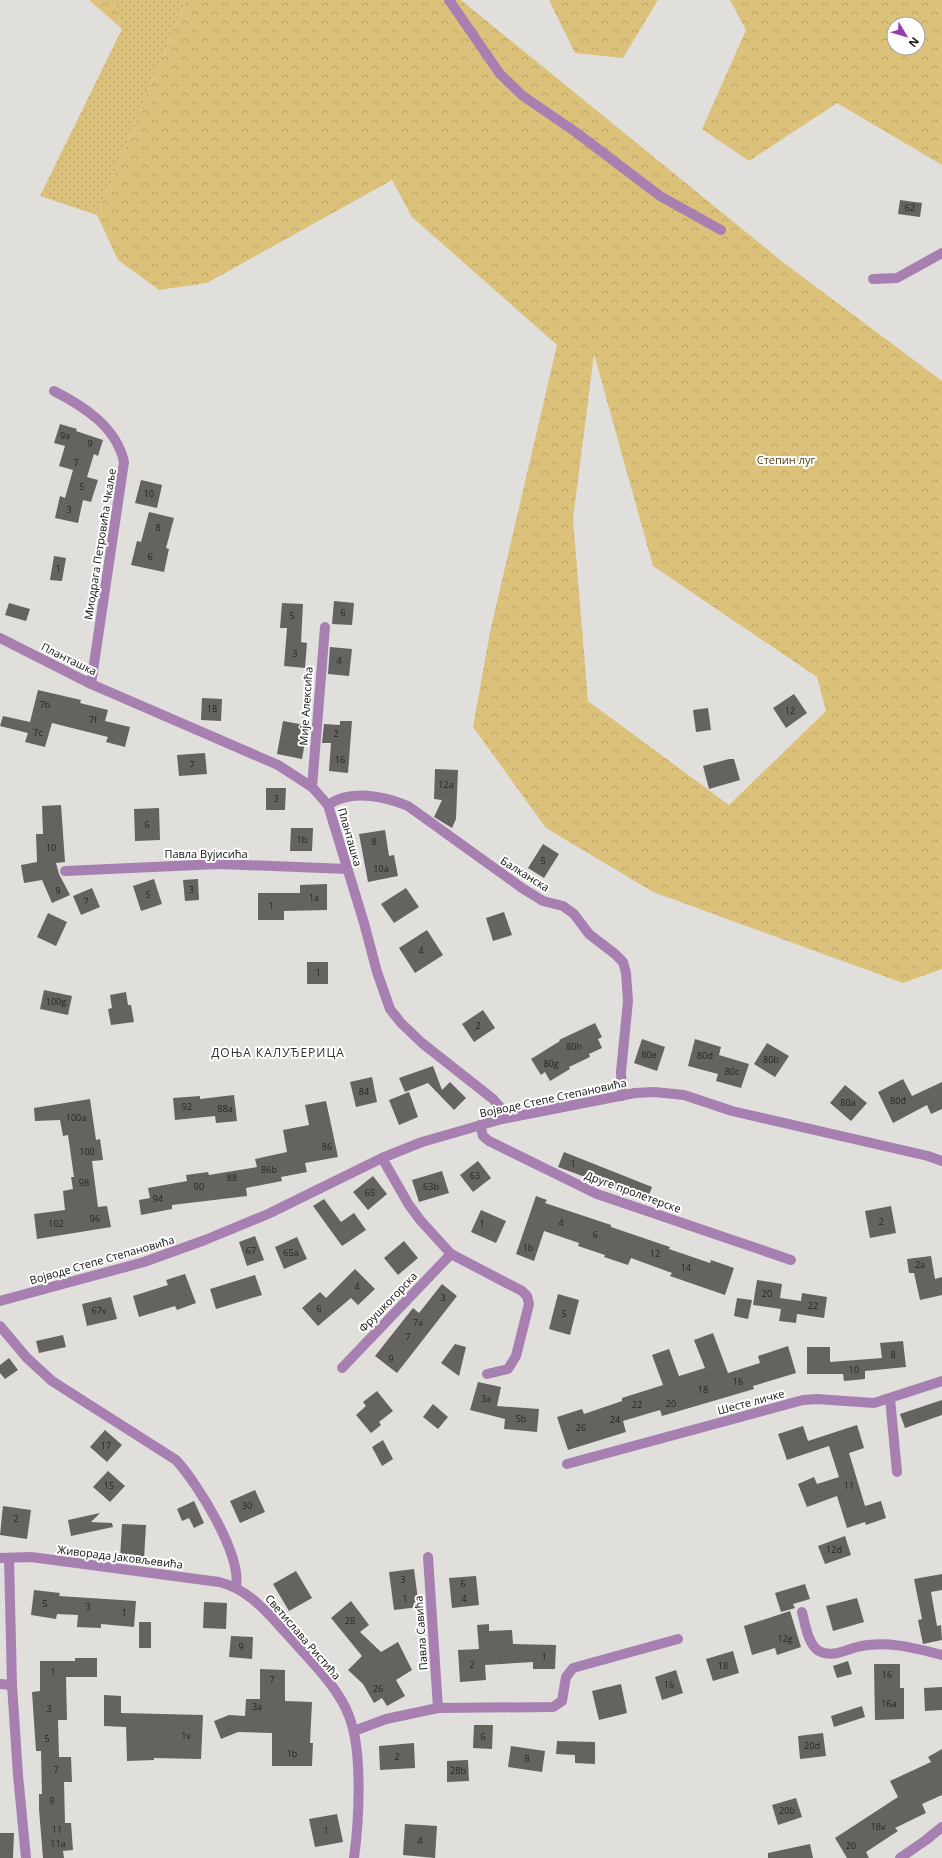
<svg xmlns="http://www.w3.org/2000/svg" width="942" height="1858" font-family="'Open Sans',sans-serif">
	<defs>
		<pattern id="grass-dots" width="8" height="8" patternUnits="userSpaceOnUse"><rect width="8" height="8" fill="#dcc17b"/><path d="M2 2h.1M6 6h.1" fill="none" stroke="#bca569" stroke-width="1.8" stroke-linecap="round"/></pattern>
		<pattern id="forest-crowns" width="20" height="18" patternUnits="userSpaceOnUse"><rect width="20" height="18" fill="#dcc17b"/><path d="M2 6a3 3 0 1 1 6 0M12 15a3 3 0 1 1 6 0" fill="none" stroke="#bca569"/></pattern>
	</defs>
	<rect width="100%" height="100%" fill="#e0dfdc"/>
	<!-- grass -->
	<polygon fill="url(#grass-dots)" points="114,0 186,0 97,215 40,196 122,29"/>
	<!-- forest -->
	<g fill="url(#forest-crowns)" fill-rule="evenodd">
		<polygon points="89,0 114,0 122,29"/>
		<path d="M186 0H461L784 263 942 381V969L903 983 653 892 546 828 473 727 490 632 557 345 412 217 392 180 207 283 159 290 118 260 97 215ZM594 354 653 566 817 677 826 711 729 805 588 701 573 519Z"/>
		<polygon points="549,0 658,0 623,58 575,53"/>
		<path d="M730 0H942V165L837 103 749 161 702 129 746 30ZM894 24H918V48H894Z"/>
	</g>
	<!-- building -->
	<g fill="#646360">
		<polygon points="900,200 922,203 920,217 898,214"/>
		<polygon points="60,424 77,429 76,431 103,440 98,456 94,454 87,477 98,480 91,502 83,500 78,523 55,518 60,496 65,498 73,470 59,466 65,446 54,443"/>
		<polygon points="141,480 162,485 157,508 135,503"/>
		<polygon points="149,512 174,518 166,548 169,549 164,572 131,565 137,541 141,542"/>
		<polygon points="54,556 66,558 62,581 50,580"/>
		<polygon points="334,601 354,603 352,625 332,624"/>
		<polygon points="9,603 30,609 26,621 5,615"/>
		<polygon points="282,603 303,604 301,642 307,643 305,668 284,666 287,628 280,628"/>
		<polygon points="330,647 352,649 349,676 328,674"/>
		<polygon points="38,690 81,700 80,703 108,710 105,721 130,727 125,747 106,742 108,737 52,723 45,747 25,742 28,733 0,726 3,716 30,722"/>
		<polygon points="794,694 807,713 786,728 773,708"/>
		<polygon points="202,698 222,699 221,721 201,720"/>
		<polygon points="708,708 711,730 696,732 693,710"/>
		<polygon points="283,721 310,726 309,742 305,742 302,759 277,754"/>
		<polygon points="340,721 352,721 348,773 329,771 331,743 322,743 324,724 340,725"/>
		<polygon points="205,753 207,774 179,776 177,755"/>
		<polygon points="729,759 734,759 740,780 709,789 703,766"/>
		<polygon points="435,769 458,770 456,819 452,828 434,817 442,800 434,799"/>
		<polygon points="266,788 286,788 285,810 266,810"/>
		<polygon points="61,805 65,862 56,863 59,874 70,895 52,903 42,880 24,883 21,865 37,862 36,834 43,834 42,806"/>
		<polygon points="159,808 160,840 135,841 134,809"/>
		<polygon points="291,828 313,828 312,851 290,851"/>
		<polygon points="385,830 389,856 394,855 398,876 368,882 359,834"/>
		<polygon points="543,844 559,854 544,878 528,868"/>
		<polygon points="154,879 162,904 141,911 133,886"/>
		<polygon points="198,879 199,900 185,901 183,880"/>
		<polygon points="327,884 327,910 284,911 284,920 258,920 258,893 300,893 300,885"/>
		<polygon points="92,888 100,907 81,915 73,896"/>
		<polygon points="406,888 419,907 394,923 381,904"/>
		<polygon points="504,912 512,935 493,941 486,918"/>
		<polygon points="48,913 67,922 56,946 37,937"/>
		<polygon points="427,930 443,955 415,973 399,948"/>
		<rect x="307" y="962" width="21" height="22"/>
		<polygon points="44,990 72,996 68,1015 40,1009"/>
		<polygon points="126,992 128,1005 131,1005 134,1022 111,1025 108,1009 112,1008 110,995"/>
		<polygon points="483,1010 495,1028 474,1042 462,1024"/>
		<polygon points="595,1023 602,1037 598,1039 602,1048 589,1054 590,1057 569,1067 570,1069 550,1081 545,1072 541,1075 531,1059 560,1041 559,1040"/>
		<polygon points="642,1039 665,1047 657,1071 634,1063"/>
		<polygon points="695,1039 721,1047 719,1055 749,1064 741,1088 716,1081 718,1074 688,1066"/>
		<polygon points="767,1043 789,1056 775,1077 754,1064"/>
		<polygon points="433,1066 442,1090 450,1082 466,1098 454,1110 428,1083 405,1092 399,1078"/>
		<polygon points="372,1077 377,1102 356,1107 350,1082"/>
		<polygon points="903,1079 912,1096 942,1082 942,1109 931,1114 927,1105 893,1123 878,1092"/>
		<polygon points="845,1085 867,1103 851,1121 830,1103"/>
		<polygon points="409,1092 418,1117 399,1125 389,1100"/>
		<polygon points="234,1095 237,1121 216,1123 215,1116 175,1120 173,1098 200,1096 200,1099"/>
		<polygon points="90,1099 96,1140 100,1139 103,1160 92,1161 98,1207 107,1206 111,1227 37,1239 34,1214 65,1210 63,1191 73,1189 71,1177 74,1177 68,1135 63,1136 60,1120 35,1121 34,1108"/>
		<polygon points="326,1101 338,1157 305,1163 307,1172 281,1177 282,1181 246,1188 247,1196 172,1205 172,1209 141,1215 139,1200 150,1198 148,1188 187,1181 186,1175 208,1172 209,1175 257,1167 255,1159 287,1152 283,1130 309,1125 305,1105"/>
		<polygon points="564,1152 652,1187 647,1200 558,1167"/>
		<polygon points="478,1161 491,1178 473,1192 460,1175"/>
		<polygon points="442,1171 449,1193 419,1202 412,1180"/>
		<polygon points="373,1176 387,1194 368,1210 353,1192"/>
		<polygon points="536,1196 547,1200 545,1203 611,1225 611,1227 670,1247 669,1249 710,1263 711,1260 734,1268 725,1295 670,1276 672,1273 631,1258 628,1265 604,1257 605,1255 578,1246 579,1243 544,1231 534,1261 516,1254"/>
		<polygon points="324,1199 341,1222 354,1213 366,1230 342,1246 313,1206"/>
		<polygon points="891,1206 896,1233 870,1238 865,1211"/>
		<polygon points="481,1210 506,1221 496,1243 471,1232"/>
		<polygon points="255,1236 264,1260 247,1266 239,1242"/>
		<polygon points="297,1237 307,1259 284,1269 275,1247"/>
		<polygon points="404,1241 418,1258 398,1275 384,1258"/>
		<polygon points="931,1256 935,1279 942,1277 942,1295 920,1300 914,1273 909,1273 907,1259"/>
		<polygon points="355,1269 375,1289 358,1305 351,1298 318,1326 302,1308 320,1292 326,1298"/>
		<polygon points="185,1274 196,1303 177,1310 175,1306 139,1317 133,1296 168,1285 166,1280"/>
		<polygon points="255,1275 262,1295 216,1309 210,1289"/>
		<polygon points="757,1280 782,1284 780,1298 801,1301 802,1293 827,1297 824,1318 797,1314 796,1323 779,1321 781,1309 753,1305"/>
		<polygon points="442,1284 457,1296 397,1373 375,1356 413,1308 419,1313"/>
		<polygon points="558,1294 579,1300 570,1335 549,1329"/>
		<polygon points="111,1297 117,1319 87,1326 82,1304"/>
		<polygon points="737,1298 752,1300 748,1319 734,1316"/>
		<polygon points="713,1333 728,1373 760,1363 758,1356 788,1346 796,1373 753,1386 754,1389 662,1416 660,1410 623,1421 626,1432 568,1450 557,1417 582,1409 584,1414 622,1401 622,1398 663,1385 652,1355 669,1349 679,1376 705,1368 694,1340"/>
		<polygon points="63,1335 66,1347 39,1353 36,1341"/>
		<polygon points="903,1341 906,1367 865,1371 865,1379 844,1381 843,1374 807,1374 807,1347 830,1347 830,1362 882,1358 880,1343"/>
		<polygon points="455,1344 466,1347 459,1376 441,1363"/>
		<polygon points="9,1358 18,1370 5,1379 0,1373 0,1365"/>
		<polygon points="478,1382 501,1387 497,1406 539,1409 537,1432 504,1429 505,1419 470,1410"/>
		<polygon points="377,1391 393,1411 379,1422 381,1425 371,1433 356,1415 366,1406 363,1402"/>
		<polygon points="942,1400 942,1415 905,1428 900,1414"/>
		<polygon points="433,1404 448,1417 438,1429 423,1417"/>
		<polygon points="857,1425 864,1448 849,1453 865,1506 881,1501 886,1518 866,1525 865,1522 847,1528 837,1496 807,1507 798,1484 814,1477 817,1484 839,1477 829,1446 787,1460 778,1434 803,1426 808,1441"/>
		<polygon points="105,1430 122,1445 107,1462 90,1447"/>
		<polygon points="383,1440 393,1459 382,1466 372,1447"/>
		<polygon points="108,1471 125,1486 110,1502 93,1487"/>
		<polygon points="255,1490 265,1512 240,1523 230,1501"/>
		<polygon points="194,1501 204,1523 194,1528 189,1518 182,1521 177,1509"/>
		<polygon points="3,1506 31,1510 27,1539 0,1535"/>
		<polygon points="100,1513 91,1522 112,1523 113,1527 71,1536 68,1520"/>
		<polygon points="122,1524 146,1525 144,1559 120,1558"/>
		<polygon points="845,1536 851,1555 825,1564 818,1546"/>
		<polygon points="414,1569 419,1607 394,1610 389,1572"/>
		<polygon points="296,1571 312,1598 289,1611 273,1584"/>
		<polygon points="942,1574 942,1590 931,1592 937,1626 941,1625 942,1640 923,1644 918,1620 922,1619 914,1579"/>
		<polygon points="476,1576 479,1605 452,1608 449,1578"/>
		<polygon points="805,1584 810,1599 793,1604 795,1608 781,1612 775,1593"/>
		<polygon points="34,1590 60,1593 59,1596 136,1601 134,1627 101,1624 101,1628 77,1627 78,1615 57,1614 56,1619 31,1615"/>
		<polygon points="857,1598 864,1622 833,1631 826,1606"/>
		<polygon points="351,1601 369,1625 360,1632 381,1652 398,1642 412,1670 396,1680 405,1696 387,1706 382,1698 374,1703 363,1684 348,1670 362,1656 331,1618"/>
		<polygon points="204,1602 227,1603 226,1629 203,1628"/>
		<polygon points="790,1611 801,1647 777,1655 775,1648 752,1655 744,1626"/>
		<rect x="139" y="1622" width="12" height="26"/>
		<polygon points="489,1624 489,1631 512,1630 513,1644 556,1645 555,1669 533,1669 533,1662 485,1665 486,1680 460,1682 458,1650 479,1649 477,1625"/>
		<polygon points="231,1636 253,1637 252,1659 229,1657"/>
		<polygon points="733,1651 739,1673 713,1681 706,1659"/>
		<polygon points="75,1658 97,1658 97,1677 66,1677 67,1720 58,1720 59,1757 71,1757 72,1782 64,1782 65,1823 71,1823 73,1850 63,1851 64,1858 43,1858 39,1809 39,1794 42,1794 41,1751 36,1751 32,1692 40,1691 40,1661 75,1661"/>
		<polygon points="848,1661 852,1674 837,1678 833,1666"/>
		<polygon points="874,1664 900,1664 900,1688 904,1688 904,1719 875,1720"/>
		<polygon points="260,1669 285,1670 285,1701 312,1702 310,1743 313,1743 312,1766 272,1766 272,1733 238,1732 221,1739 214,1721 229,1715 245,1716 246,1699 260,1699"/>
		<polygon points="676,1670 683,1693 662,1700 655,1677"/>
		<polygon points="621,1684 627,1713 599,1720 592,1691"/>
		<polygon points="942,1687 942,1710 925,1711 924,1688"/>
		<polygon points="104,1695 121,1696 121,1713 203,1715 201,1759 154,1758 154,1760 127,1761 126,1727 104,1726"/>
		<polygon points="862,1706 865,1717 834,1727 831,1716"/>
		<polygon points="474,1725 493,1725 492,1749 473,1748"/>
		<polygon points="823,1733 826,1756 800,1759 798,1736"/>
		<polygon points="557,1741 595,1742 595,1764 575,1763 575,1755 556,1754"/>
		<polygon points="414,1743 415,1768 380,1770 379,1746"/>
		<polygon points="511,1746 545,1751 542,1772 508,1767"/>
		<polygon points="942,1749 942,1795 922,1804 926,1813 895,1828 898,1831 866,1852 869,1858 847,1858 835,1838 898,1797 890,1781 931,1762 928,1757"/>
		<polygon points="468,1760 469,1781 447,1782 447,1761"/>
		<polygon points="796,1798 802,1817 778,1825 772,1805"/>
		<polygon points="337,1814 343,1842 315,1847 309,1819"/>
		<polygon points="405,1824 437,1826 435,1858 403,1855"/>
		<polygon points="0,1833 14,1833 13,1858 0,1858"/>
		<polygon points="810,1844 813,1858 768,1858 768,1853"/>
	</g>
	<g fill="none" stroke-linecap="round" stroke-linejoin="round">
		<!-- minor -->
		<g stroke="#a780b1" stroke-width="10">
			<polyline points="449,0 500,74 523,96 577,133 660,196 721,230"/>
			<polyline points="873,279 897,278 942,253"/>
			<path d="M54 391C83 406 116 426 124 462L91 684"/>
			<polyline points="0,638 91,684 278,765 312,787 328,805 364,923 377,972 390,1009 401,1023 422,1043 493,1099 500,1107 502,1119"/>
			<polyline points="312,787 325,627"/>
			<path d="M328 805C350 789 384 796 408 806L522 888 543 901 563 906 574 914 589 934 615 954 623 962 626 973 628 1001 621 1072 622 1096"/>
			<polyline points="65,871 219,864 347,869"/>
			<polyline points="480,1125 483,1136 489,1141 597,1194 791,1260"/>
			<polyline points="382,1158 409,1205 421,1221 451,1254 522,1291 527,1296 529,1304 516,1356 508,1369 487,1374"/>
			<path d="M0 1326 27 1358 52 1381 176 1460C198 1484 242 1555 236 1587"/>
			<polyline points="342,1368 451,1254"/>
			<polyline points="890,1399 897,1472"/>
			<polyline points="567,1464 803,1400 817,1399 874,1403 942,1381"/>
			<polyline points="428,1557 438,1708"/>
			<path d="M0 1558 31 1557 219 1582C248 1589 265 1610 285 1632 306 1656 338 1686 349 1716 363 1751 359 1821 354 1858"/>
			<polyline points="9,1558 12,1685 18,1775 26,1858"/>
			<path d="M802 1612C805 1623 808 1645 819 1651 831 1658 845 1650 857 1647 885 1640 915 1648 942 1655"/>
			<polyline points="0,1684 12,1685"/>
			<polyline points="354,1731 386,1719 438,1708 553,1707 562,1701 566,1677 573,1668 678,1639"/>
		</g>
		<!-- tertiary -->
		<g stroke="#a780b1" stroke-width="10">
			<polyline points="0,1301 144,1262 205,1240 268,1214 382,1158 422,1142 502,1119 635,1093 654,1092 684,1095 732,1111 928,1156 942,1161"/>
			<polyline points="900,1858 926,1840 942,1827"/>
		</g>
	</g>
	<g text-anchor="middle" stroke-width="4" stroke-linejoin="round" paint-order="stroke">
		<!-- number labels -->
		<g font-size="9" fill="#262624">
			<text x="910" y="211">62</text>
			<text x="65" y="439">9a</text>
			<text x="90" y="447">9</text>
			<text x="76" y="466">7</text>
			<text x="82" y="490">5</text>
			<text x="149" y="497">10</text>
			<text x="69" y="513">3</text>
			<text x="158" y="531">8</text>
			<text x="150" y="560">6</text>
			<text x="58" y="572">1</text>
			<text x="343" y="616">6</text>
			<text x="292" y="619">5</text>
			<text x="295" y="657">3</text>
			<text x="339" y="664">4</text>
			<text x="45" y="708">7b</text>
			<text x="212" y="712">18</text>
			<text x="790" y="714">12</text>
			<text x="93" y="723">7f</text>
			<text x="38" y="736">7c</text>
			<text x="336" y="737">2</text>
			<text x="340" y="763">16</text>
			<text x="192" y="768">7</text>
			<text x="446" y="788">12a</text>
			<text x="276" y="802">3</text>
			<text x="147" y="828">6</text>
			<text x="302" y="843">1b</text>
			<text x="374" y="845">8</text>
			<text x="51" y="851">10</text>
			<text x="543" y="864">5</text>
			<text x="381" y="872">10a</text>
			<text x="191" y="893">3</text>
			<text x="58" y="894">9</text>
			<text x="148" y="898">5</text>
			<text x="314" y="901">1a</text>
			<text x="86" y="905">7</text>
			<text x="271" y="909">1</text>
			<text x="421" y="954">4</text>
			<text x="318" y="976">1</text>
			<text x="56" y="1005">100g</text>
			<text x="478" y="1029">2</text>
			<text x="574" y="1050">80h</text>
			<text x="649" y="1058">80e</text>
			<text x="705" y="1059">80d</text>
			<text x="771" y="1063">80b</text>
			<text x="551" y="1067">80g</text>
			<text x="732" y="1075">80c</text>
			<text x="364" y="1095">84</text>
			<text x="898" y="1104">80đ</text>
			<text x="848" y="1106">80a</text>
			<text x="187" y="1110">92</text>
			<text x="225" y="1112">88a</text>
			<text x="76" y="1121">100a</text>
			<text x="327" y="1150">86</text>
			<text x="87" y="1155">100</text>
			<text x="573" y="1167">1</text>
			<text x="269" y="1173">86b</text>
			<text x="475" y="1179">63</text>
			<text x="232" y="1181">88</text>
			<text x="84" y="1186">98</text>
			<text x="199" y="1190">90</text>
			<text x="431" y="1190">63b</text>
			<text x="370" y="1196">65</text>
			<text x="158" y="1202">94</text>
			<text x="95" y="1222">96</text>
			<text x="881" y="1225">2</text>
			<text x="561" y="1226">4</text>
			<text x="56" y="1227">102</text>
			<text x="482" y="1227">1</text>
			<text x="595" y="1238">6</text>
			<text x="528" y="1251">1b</text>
			<text x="251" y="1254">67</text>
			<text x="291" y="1256">65a</text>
			<text x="655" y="1257">12</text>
			<text x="920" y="1268">2a</text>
			<text x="686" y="1271">14</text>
			<text x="357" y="1290">4</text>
			<text x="767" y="1297">20</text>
			<text x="443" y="1301">3</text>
			<text x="813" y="1309">22</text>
			<text x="319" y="1312">6</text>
			<text x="99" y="1314">67v</text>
			<text x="564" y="1317">5</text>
			<text x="418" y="1326">7a</text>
			<text x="408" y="1340">7</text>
			<text x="893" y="1358">8</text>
			<text x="391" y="1362">9</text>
			<text x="854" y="1373">10</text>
			<text x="738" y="1385">16</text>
			<text x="703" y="1393">18</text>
			<text x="486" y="1402">3a</text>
			<text x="671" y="1407">20</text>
			<text x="637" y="1408">22</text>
			<text x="521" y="1422">5b</text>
			<text x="615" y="1423">24</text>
			<text x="581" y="1431">26</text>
			<text x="106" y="1449">17</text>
			<text x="109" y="1489">15</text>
			<text x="849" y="1489">11</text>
			<text x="247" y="1509">30</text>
			<text x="16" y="1522">2</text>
			<text x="834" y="1553">12d</text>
			<text x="403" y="1583">3</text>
			<text x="463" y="1587">6</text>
			<text x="405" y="1602">1</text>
			<text x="464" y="1602">4</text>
			<text x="45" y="1607">5</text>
			<text x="88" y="1610">3</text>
			<text x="124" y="1616">1</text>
			<text x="350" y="1624">28</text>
			<text x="785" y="1642">12g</text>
			<text x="241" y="1650">9</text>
			<text x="544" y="1660">1</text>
			<text x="472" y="1668">2</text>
			<text x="723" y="1669">18</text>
			<text x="53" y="1675">1</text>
			<text x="887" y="1678">16</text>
			<text x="272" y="1683">7</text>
			<text x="669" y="1688">16</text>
			<text x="378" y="1692">26</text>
			<text x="889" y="1707">16a</text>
			<text x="257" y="1710">3a</text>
			<text x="49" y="1712">3</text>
			<text x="186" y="1739">1v</text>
			<text x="483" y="1740">6</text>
			<text x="47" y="1742">5</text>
			<text x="812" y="1749">20d</text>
			<text x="292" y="1757">1b</text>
			<text x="397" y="1760">2</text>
			<text x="527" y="1762">8</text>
			<text x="56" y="1773">7</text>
			<text x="458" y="1774">28b</text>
			<text x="52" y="1804">9</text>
			<text x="787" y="1814">20b</text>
			<text x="878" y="1830">18v</text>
			<text x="57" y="1833">11</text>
			<text x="326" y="1834">1</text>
			<text x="420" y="1844">4</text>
			<text x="58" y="1847">11a</text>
			<text x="851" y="1849">20</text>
		</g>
		<!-- park labels -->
		<g font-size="11" fill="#4f3f14" stroke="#fff">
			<text x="786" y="464">Степин луг</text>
		</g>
		<!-- street labels -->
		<g font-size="11" fill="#111110" stroke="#fff">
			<text transform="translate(100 544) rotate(-81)" y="4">Миодрага Петровића Чкаље</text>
			<text transform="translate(69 659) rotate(26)" y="4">Планташка</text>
			<text transform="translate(306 706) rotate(-86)" y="4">Мије Алексића</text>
			<text transform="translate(350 837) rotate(74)" y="4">Планташка</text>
			<text x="206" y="858">Павла Вујисића</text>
			<text transform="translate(525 874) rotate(32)" y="4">Балканска</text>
			<text transform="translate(553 1098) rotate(-12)" y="4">Војводе Степе Степановића</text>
			<text transform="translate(633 1192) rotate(20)" y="4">Друге пролетерске</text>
			<text transform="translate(102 1260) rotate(-16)" y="4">Војводе Степе Степановића</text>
			<text transform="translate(388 1302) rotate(-46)" y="4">Фрушкогорска</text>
			<text transform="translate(751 1402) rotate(-15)" y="4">Шесте личке</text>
			<text transform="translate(120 1557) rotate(7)" y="4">Живорада Јаковљевића</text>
			<text transform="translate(421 1633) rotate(-94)" y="4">Павла Савића</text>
			<text transform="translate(303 1637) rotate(49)" y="4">Светислава Ристића</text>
		</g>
		<!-- neighbourhood labels -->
		<g font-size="12" letter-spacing="1" fill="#32312e" stroke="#fff">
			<text x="278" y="1057">ДОЊА КАЛУЂЕРИЦА</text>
		</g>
	</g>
	<!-- north arrow -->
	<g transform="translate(906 36) rotate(128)"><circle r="19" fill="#ffffff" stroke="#a0a09f"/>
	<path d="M0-3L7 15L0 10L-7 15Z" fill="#953eab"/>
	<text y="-6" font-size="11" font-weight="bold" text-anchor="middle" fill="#111110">N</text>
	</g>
</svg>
